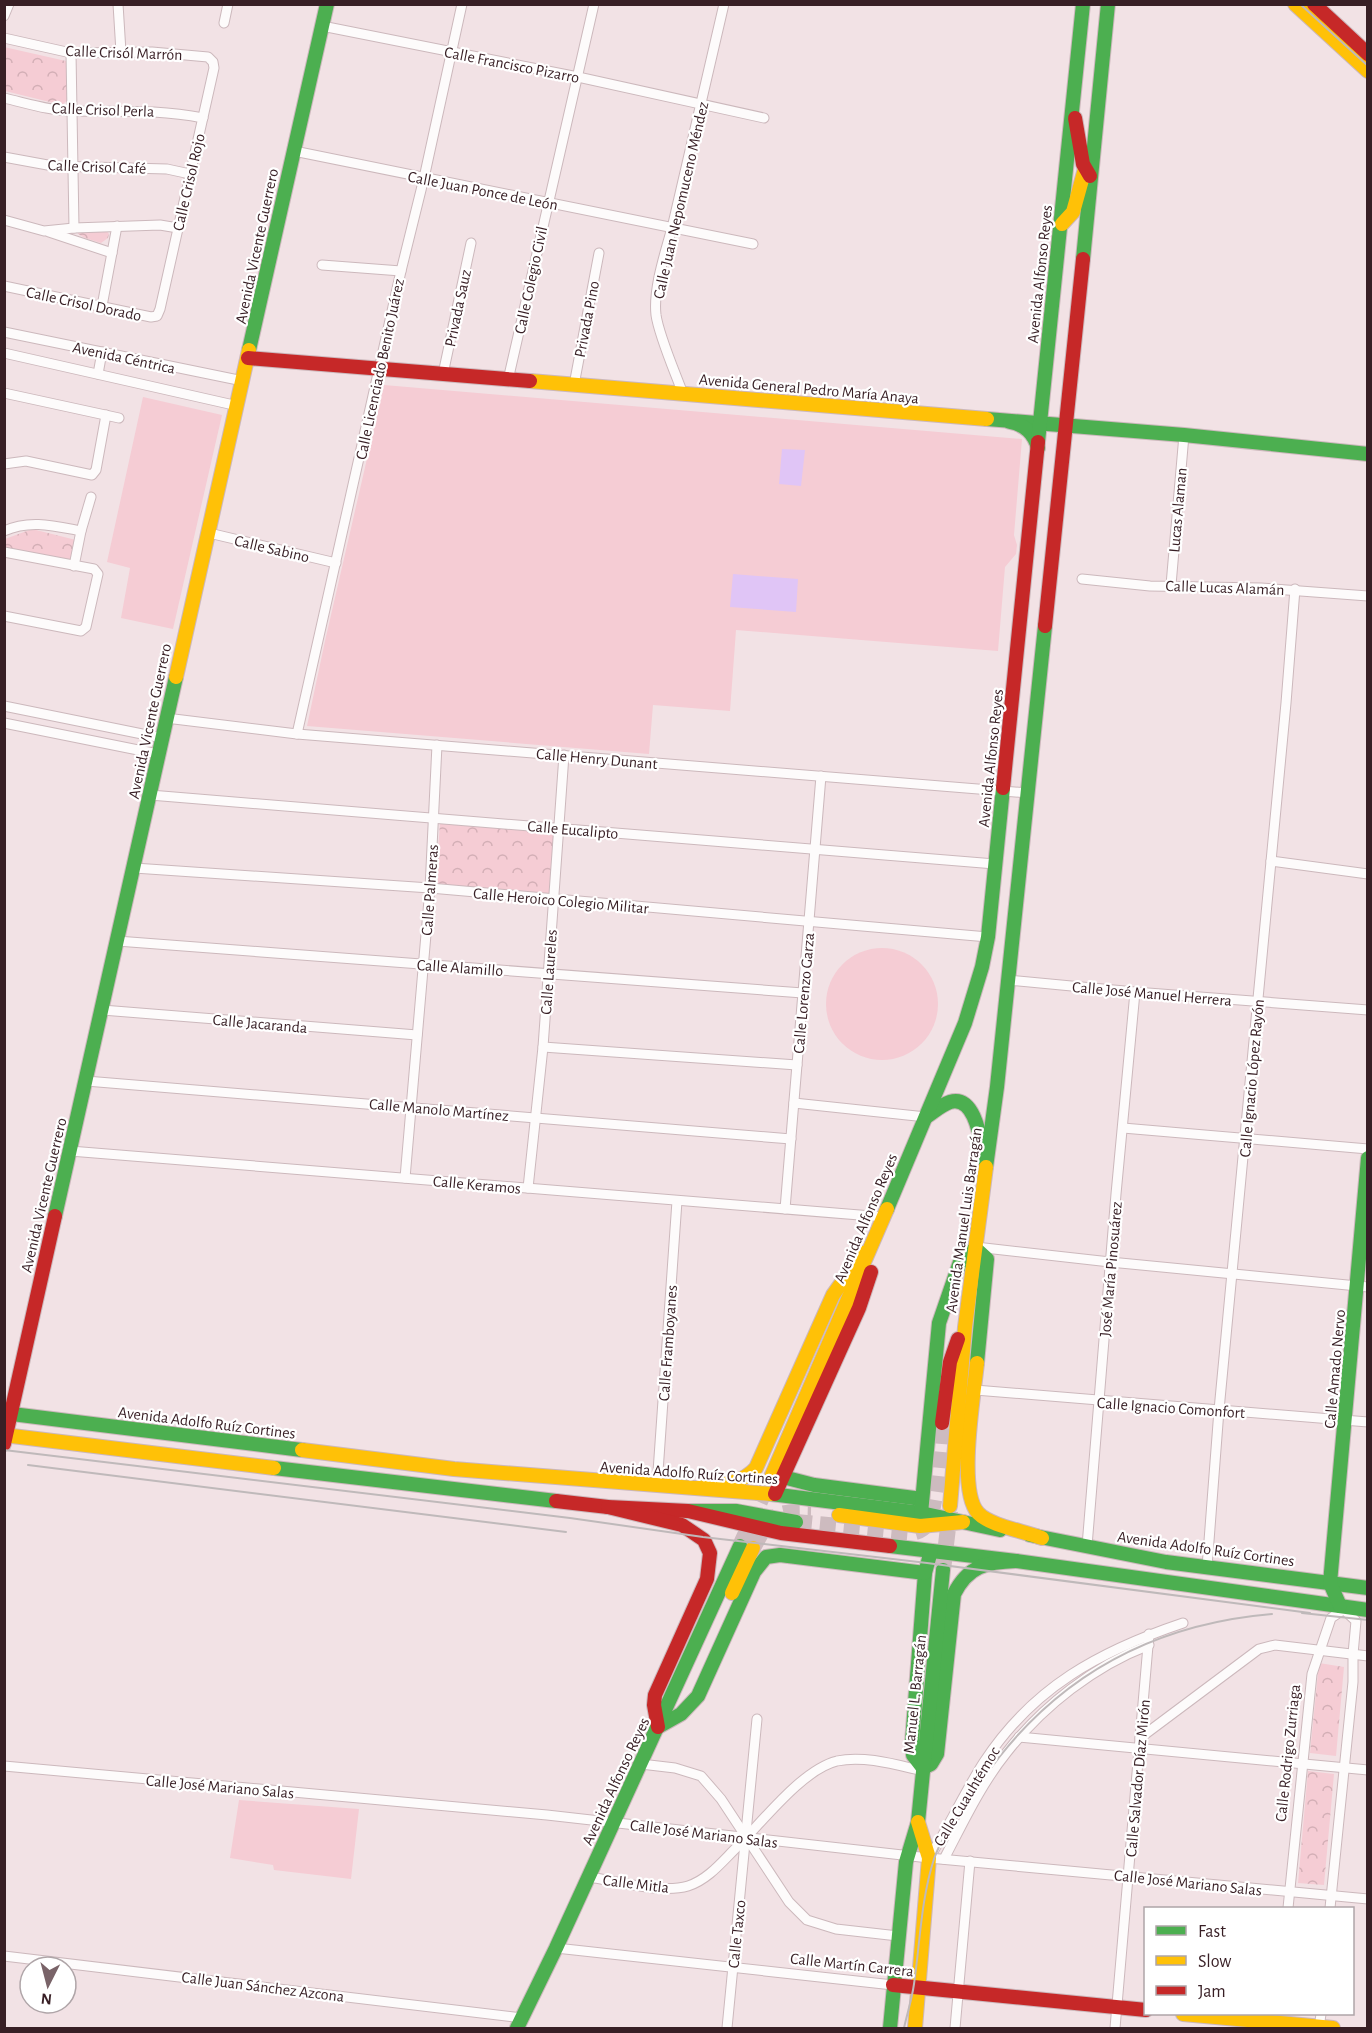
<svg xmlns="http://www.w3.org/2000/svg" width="1372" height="2033" font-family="'Alegreya Sans',sans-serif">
	<defs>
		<pattern id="forest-crowns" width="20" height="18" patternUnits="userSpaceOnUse" patternTransform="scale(1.5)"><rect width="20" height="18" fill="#f5ccd4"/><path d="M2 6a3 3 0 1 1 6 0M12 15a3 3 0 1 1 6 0" fill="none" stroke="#d3afb6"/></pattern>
	</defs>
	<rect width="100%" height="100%" fill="#f2e2e5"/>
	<!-- grass -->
	<g fill="#f5ccd4">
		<polygon points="384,385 1022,439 1014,535 1017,545 1016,554 1005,567 998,651 736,630 730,711 653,705 649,754 307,726 325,641"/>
		<polygon points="143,397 222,415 173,629 121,618 130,568 107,562"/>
		<circle cx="882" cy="1004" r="56"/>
		<polygon points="239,1800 359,1809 351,1879 274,1870 273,1865 230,1858"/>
	</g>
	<!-- forest -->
	<g fill="url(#forest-crowns)">
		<polygon points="4,47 66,61 68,100 62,105 5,91"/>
		<polygon points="106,230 109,234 108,238 101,243 85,238 78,234 78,232"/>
		<polygon points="32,529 76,540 70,561 5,547 5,539"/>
		<polygon points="440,821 556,831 550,896 436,885"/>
		<polygon points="1319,1663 1344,1667 1336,1756 1310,1753"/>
		<polygon points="1308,1771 1334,1774 1324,1885 1298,1883"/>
	</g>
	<!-- water -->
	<g fill="#e0c5f6">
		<polygon points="782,449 805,450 801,486 779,484"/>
		<polygon points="733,574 798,579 796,612 730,607"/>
	</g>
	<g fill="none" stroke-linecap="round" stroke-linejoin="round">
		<!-- highway-tunnel -->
		<g stroke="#cdbbbf" stroke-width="16" stroke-dasharray="16 8" stroke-linecap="butt">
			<path d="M796 1522 911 1533C917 1532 923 1530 927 1524 937 1509 940 1444 942 1423"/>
			<polyline points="740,1546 772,1475"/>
			<path d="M753 1548C771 1515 773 1511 811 1512"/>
			<polyline points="943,1570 950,1511"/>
		</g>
		<defs>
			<g id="street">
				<polyline points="118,4 121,52"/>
				<polyline points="4,16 9,4"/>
				<polyline points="224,23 228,4"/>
				<polyline points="322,26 578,77 764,118"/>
				<polyline points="4,38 71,53 152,52 208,57 213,62 214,68 160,309 157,316 151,317 4,286"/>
				<polyline points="71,53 74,228"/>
				<path d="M4 98C26 103 50 111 73 111 119 112 157 109 203 118"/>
				<polyline points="294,151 753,244"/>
				<polyline points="4,157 53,166 167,169 190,174"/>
				<polyline points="4,220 44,231 74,228 160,225 178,228"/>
				<polyline points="49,232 112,253"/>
				<polyline points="322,265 401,271"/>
				<polyline points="102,306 117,226"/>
				<polyline points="4,332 243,381"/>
				<polyline points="4,353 238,406"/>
				<polyline points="98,374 102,352"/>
				<polyline points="443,374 471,243"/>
				<polyline points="508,380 594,4"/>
				<polyline points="574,385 599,253"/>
				<polyline points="4,393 119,418"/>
				<path d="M683 394C675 372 659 336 656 315 653 289 665 253 672 228L724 4"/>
				<polyline points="4,464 26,461 92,475 96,470 106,415"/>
				<path d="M4 531C30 519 55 526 81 531"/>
				<polyline points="209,533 336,563"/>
				<polyline points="4,552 94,569 98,574 86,627 81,631 4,616"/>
				<polyline points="74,566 81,531 91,497"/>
				<polyline points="1082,579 1150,586 1261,588 1368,596"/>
				<polyline points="1171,585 1184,435"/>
				<polyline points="4,706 162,738"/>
				<polyline points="166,718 297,734 1028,793"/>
				<polyline points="4,723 158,754"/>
				<polyline points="297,734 401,271 424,178 462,4"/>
				<polyline points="150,795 995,864"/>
				<polyline points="1271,861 1368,874"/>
				<polyline points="134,868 430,888 988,937"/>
				<polyline points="117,941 803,993"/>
				<polyline points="1008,980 1135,992 1368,1010"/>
				<polyline points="102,1010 417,1035"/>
				<polyline points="543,1047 797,1065"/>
				<polyline points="86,1081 791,1139"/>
				<polyline points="794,1103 926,1117"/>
				<polyline points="1123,1128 1368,1149"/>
				<polyline points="70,1151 884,1217"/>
				<polyline points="405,1178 430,888 437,745"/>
				<polyline points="528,1188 543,1047 564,755"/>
				<polyline points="785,1209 821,776"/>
				<polyline points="976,1247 1110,1262 1368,1287"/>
				<polyline points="975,1390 1368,1422"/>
				<polyline points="657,1486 677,1201"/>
				<polyline points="1087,1546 1116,1194 1135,992"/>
				<polyline points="1207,1567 1219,1410 1286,703 1295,589"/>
				<polyline points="1019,1737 1368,1770"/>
				<polyline points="1140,1738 1251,1655 1259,1649 1275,1645 1368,1656"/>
				<polyline points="641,1764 675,1768 701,1776 721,1799 789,1902 807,1920 836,1929 898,1936"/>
				<polyline points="4,1766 547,1815 929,1858 1368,1899"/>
				<path d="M929 1858C949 1827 964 1793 984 1762 1033 1687 1100 1651 1183 1623"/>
				<path d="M944 1859C963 1823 981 1784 1007 1752 1043 1706 1094 1666 1149 1645"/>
				<path d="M589 1877C617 1881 661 1894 688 1886 707 1880 721 1863 734 1850 761 1824 801 1770 837 1761 864 1755 897 1765 923 1771"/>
				<polyline points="1288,1908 1312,1674 1331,1618 1343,1610"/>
				<polyline points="1330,1908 1353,1682 1353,1654 1356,1621 1341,1607"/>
				<polyline points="556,1948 893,1985"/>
				<polyline points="4,1956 522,2018"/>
				<polyline points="727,2028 757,1719"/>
				<polyline points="955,2028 970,1861"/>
				<polyline points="1115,2028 1149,1634"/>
				<polyline points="1319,2028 1321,2014"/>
			</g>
			<g id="fast">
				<polyline points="1083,259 1108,4"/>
				<polyline points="249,350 327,4"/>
				<polyline points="987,419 1184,435 1368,454"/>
				<path d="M1010 422C1025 425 1034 433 1038 448"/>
				<polyline points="1038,442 1083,4"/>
				<path d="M926 1117C934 1112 941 1105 950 1102 976 1094 981 1143 985 1160"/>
				<polyline points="986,1167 997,1087 1045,626"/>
				<polyline points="887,1209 965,1023 982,967 988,937 1003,788"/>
				<polyline points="55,1216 176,677"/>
				<polyline points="4,1413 302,1450"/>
				<polyline points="274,1468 556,1501"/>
				<polyline points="783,1477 814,1485 922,1499"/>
				<polyline points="771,1494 921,1513 1000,1530"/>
				<polyline points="688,1511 736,1511 796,1522"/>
				<polyline points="921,1513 939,1323 960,1262 964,1255 976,1249 987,1259 977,1363"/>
				<polyline points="1030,1535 1166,1562 1368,1588"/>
				<polyline points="890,1546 1016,1561 1368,1610"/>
				<path d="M931 1551 925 1573 912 1742 913 1755 923 1768 931 1764 937 1754 954 1594C968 1566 986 1562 1016 1561"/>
				<polyline points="1340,1606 1330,1583 1368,1158"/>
				<polyline points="658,1727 681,1714 698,1696 754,1572 766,1557 780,1555 925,1573"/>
				<polyline points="517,2028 556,1948 740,1546"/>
				<polyline points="890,2028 906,1862 918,1822 943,1570"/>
			</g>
			<g id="slow">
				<polyline points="1295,4 1368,71"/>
				<polyline points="1062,224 1073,212 1085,169"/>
				<polyline points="530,381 987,419"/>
				<polyline points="176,677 249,350"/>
				<path d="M977 1363C974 1394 957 1490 978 1513 990 1526 1024 1531 1042 1538"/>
				<polyline points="4,1435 274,1468"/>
				<polyline points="302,1450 454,1469 771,1494"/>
				<polyline points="772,1475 887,1209"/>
				<path d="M698 1488C719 1485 741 1485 756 1468L833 1295 863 1253"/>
				<polyline points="950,1506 965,1327 986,1167"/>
				<polyline points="839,1515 920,1526 963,1522"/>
				<polyline points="732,1593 753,1548"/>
				<polyline points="1183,2014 1333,2028"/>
				<polyline points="915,2028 929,1858 918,1822"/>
			</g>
			<g id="jam">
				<polyline points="1314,4 1368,54"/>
				<polyline points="1075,118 1083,164 1090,176"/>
				<polyline points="248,358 530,381"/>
				<polyline points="1045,626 1083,259"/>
				<polyline points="1003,788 1038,442"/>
				<polyline points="942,1423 950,1362 958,1339"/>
				<polyline points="4,1444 55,1216"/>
				<polyline points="775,1494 859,1308 871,1272"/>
				<polyline points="556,1501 608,1507 688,1511 781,1533 890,1546"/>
				<polyline points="608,1507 682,1525 704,1540 710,1553 707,1579 655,1695 654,1705 658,1727"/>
				<polyline points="893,1985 1146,2010"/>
			</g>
		</defs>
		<!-- street casing -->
		<use href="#street" stroke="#ccb8bc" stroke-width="11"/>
		<!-- fast casing -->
		<use href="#fast" stroke="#ccb8bc" stroke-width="16"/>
		<!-- slow casing -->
		<use href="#slow" stroke="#ccb8bc" stroke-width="16"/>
		<!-- jam casing -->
		<use href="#jam" stroke="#ccb8bc" stroke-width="16"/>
		<!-- street -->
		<use href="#street" stroke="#fdfbfb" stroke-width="9"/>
		<!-- fast -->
		<use href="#fast" stroke="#4caf50" stroke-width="14"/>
		<!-- slow -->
		<use href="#slow" stroke="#ffc107" stroke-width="14"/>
		<!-- jam -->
		<use href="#jam" stroke="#c62828" stroke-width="14"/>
		<!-- rail -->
		<g stroke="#bfb9ba" stroke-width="2">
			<polyline points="1300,4 1368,66"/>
			<polyline points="4,1450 570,1518 703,1537 927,1563 1310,1613"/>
			<polyline points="28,1465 566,1532"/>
			<polyline points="1302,1613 1368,1620"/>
			<path d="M904 2028C907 2014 912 1999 914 1984 920 1943 921 1899 934 1859 941 1838 958 1816 971 1797 1041 1686 1142 1625 1272 1614"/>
		</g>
	</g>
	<g text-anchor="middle" stroke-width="4.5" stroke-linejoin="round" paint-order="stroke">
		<!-- street labels -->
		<g font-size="16" fill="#381f25" stroke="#fff">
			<text transform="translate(124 52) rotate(2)" y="6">Calle Crisól Marrón</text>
			<text transform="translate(512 64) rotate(11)" y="6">Calle Francisco Pizarro</text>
			<text transform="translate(103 109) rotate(2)" y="6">Calle Crisol Perla</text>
			<text transform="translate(97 166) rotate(2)" y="6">Calle Crisol Café</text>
			<text transform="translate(188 182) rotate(-77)" y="6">Calle Crisol Rojo</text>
			<text transform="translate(483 190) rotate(11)" y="6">Calle Juan Ponce de León</text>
			<text transform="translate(680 200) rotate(-77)" y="6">Calle Juan Nepomuceno Méndez</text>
			<text transform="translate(256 246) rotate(-78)" y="6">Avenida Vicente Guerrero</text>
			<text transform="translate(1039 274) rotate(-84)" y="6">Avenida Alfonso Reyes</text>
			<text transform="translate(530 280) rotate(-78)" y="6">Calle Colegio Civil</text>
			<text transform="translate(84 303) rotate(12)" y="6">Calle Crisol Dorado</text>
			<text transform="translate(457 308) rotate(-78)" y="6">Privada Sauz</text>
			<text transform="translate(586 319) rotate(-79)" y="6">Privada Pino</text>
			<text transform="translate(124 357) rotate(12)" y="6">Avenida Céntrica</text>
			<text transform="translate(379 369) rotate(-78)" y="6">Calle Licenciado Benito Juárez</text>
			<text transform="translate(809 388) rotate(5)" y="6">Avenida General Pedro María Anaya</text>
			<text transform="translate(1177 510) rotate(-85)" y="6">Lucas Alaman</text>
			<text transform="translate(272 548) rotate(13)" y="6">Calle Sabino</text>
			<text transform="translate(1225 587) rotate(2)" y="6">Calle Lucas Alamán</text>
			<text transform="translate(149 721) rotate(-78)" y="6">Avenida Vicente Guerrero</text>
			<text transform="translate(597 758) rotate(5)" y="6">Calle Henry Dunant</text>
			<text transform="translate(990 758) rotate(-84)" y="6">Avenida Alfonso Reyes</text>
			<text transform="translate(573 829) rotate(5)" y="6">Calle Eucalipto</text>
			<text transform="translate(429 890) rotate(-86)" y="6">Calle Palmeras</text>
			<text transform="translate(561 900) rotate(5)" y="6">Calle Heroico Colegio Militar</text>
			<text transform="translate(460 967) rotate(4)" y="6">Calle Alamillo</text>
			<text transform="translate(548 972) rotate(-86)" y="6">Calle Laureles</text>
			<text transform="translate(803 993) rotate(-85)" y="6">Calle Lorenzo Garza</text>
			<text transform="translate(1152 993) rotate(5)" y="6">Calle José Manuel Herrera</text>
			<text transform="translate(260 1023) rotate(5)" y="6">Calle Jacaranda</text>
			<text transform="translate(1251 1078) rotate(-85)" y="6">Calle Ignacio López Rayón</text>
			<text transform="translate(439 1109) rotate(5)" y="6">Calle Manolo Martínez</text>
			<text transform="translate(477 1184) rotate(5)" y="6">Calle Keramos</text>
			<text transform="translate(43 1195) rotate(-77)" y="6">Avenida Vicente Guerrero</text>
			<text transform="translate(865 1218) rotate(-67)" y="6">Avenida Alfonso Reyes</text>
			<text transform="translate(963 1220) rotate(-82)" y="6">Avenida Manuel Luis Barragán</text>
			<text transform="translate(1110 1269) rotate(-85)" y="6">José María Pinosuárez</text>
			<text transform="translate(667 1343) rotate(-86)" y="6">Calle Framboyanes</text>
			<text transform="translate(1334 1369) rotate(-85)" y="6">Calle Amado Nervo</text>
			<text transform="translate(1171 1407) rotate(4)" y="6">Calle Ignacio Comonfort</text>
			<text transform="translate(207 1422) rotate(7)" y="6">Avenida Adolfo Ruíz Cortines</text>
			<text transform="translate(689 1472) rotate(4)" y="6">Avenida Adolfo Ruíz Cortines</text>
			<text transform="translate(1206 1548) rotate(8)" y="6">Avenida Adolfo Ruíz Cortines</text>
			<text transform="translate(914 1694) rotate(-84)" y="6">Manuel L. Barragán</text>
			<text transform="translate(1287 1753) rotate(-84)" y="6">Calle Rodrigo Zurriaga</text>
			<text transform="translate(1137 1778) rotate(-85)" y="6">Calle Salvador Díaz Mirón</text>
			<text transform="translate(615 1781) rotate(-65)" y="6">Avenida Alfonso Reyes</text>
			<text transform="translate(220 1786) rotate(5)" y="6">Calle José Mariano Salas</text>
			<text transform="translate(966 1796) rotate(-59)" y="6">Calle Cuauhtémoc</text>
			<text transform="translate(704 1833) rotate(7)" y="6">Calle José Mariano Salas</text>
			<text transform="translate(1188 1882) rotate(6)" y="6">Calle José Mariano Salas</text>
			<text transform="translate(636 1883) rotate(7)" y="6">Calle Mitla</text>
			<text transform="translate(736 1934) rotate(-84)" y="6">Calle Taxco</text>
			<text transform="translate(852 1964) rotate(6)" y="6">Calle Martín Carrera</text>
			<text transform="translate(263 1986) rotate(7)" y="6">Calle Juan Sánchez Azcona</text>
		</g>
	</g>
	<!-- border -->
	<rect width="1372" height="2033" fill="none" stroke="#381f25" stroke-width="12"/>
	<!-- legend -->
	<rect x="1144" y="1907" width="210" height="108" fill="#ffffff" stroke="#afa5a8" stroke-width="1.5"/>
	<rect x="1156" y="1926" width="30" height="9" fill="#4caf50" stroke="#afa5a8" stroke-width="1.5"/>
	<text x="1198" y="1937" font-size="18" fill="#381f25">Fast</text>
	<rect x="1156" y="1956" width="30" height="9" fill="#ffc107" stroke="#afa5a8" stroke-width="1.5"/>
	<text x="1198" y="1967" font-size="18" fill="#381f25">Slow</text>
	<rect x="1156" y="1986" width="30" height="9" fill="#c62828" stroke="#afa5a8" stroke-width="1.5"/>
	<text x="1198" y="1997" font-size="18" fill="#381f25">Jam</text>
	<!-- north arrow -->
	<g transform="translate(48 1985) rotate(186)"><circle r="28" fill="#ffffff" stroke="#afa5a8" stroke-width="1.5"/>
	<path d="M0-4.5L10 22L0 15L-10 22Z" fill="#796368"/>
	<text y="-9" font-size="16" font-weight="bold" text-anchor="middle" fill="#381f25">N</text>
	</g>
</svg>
